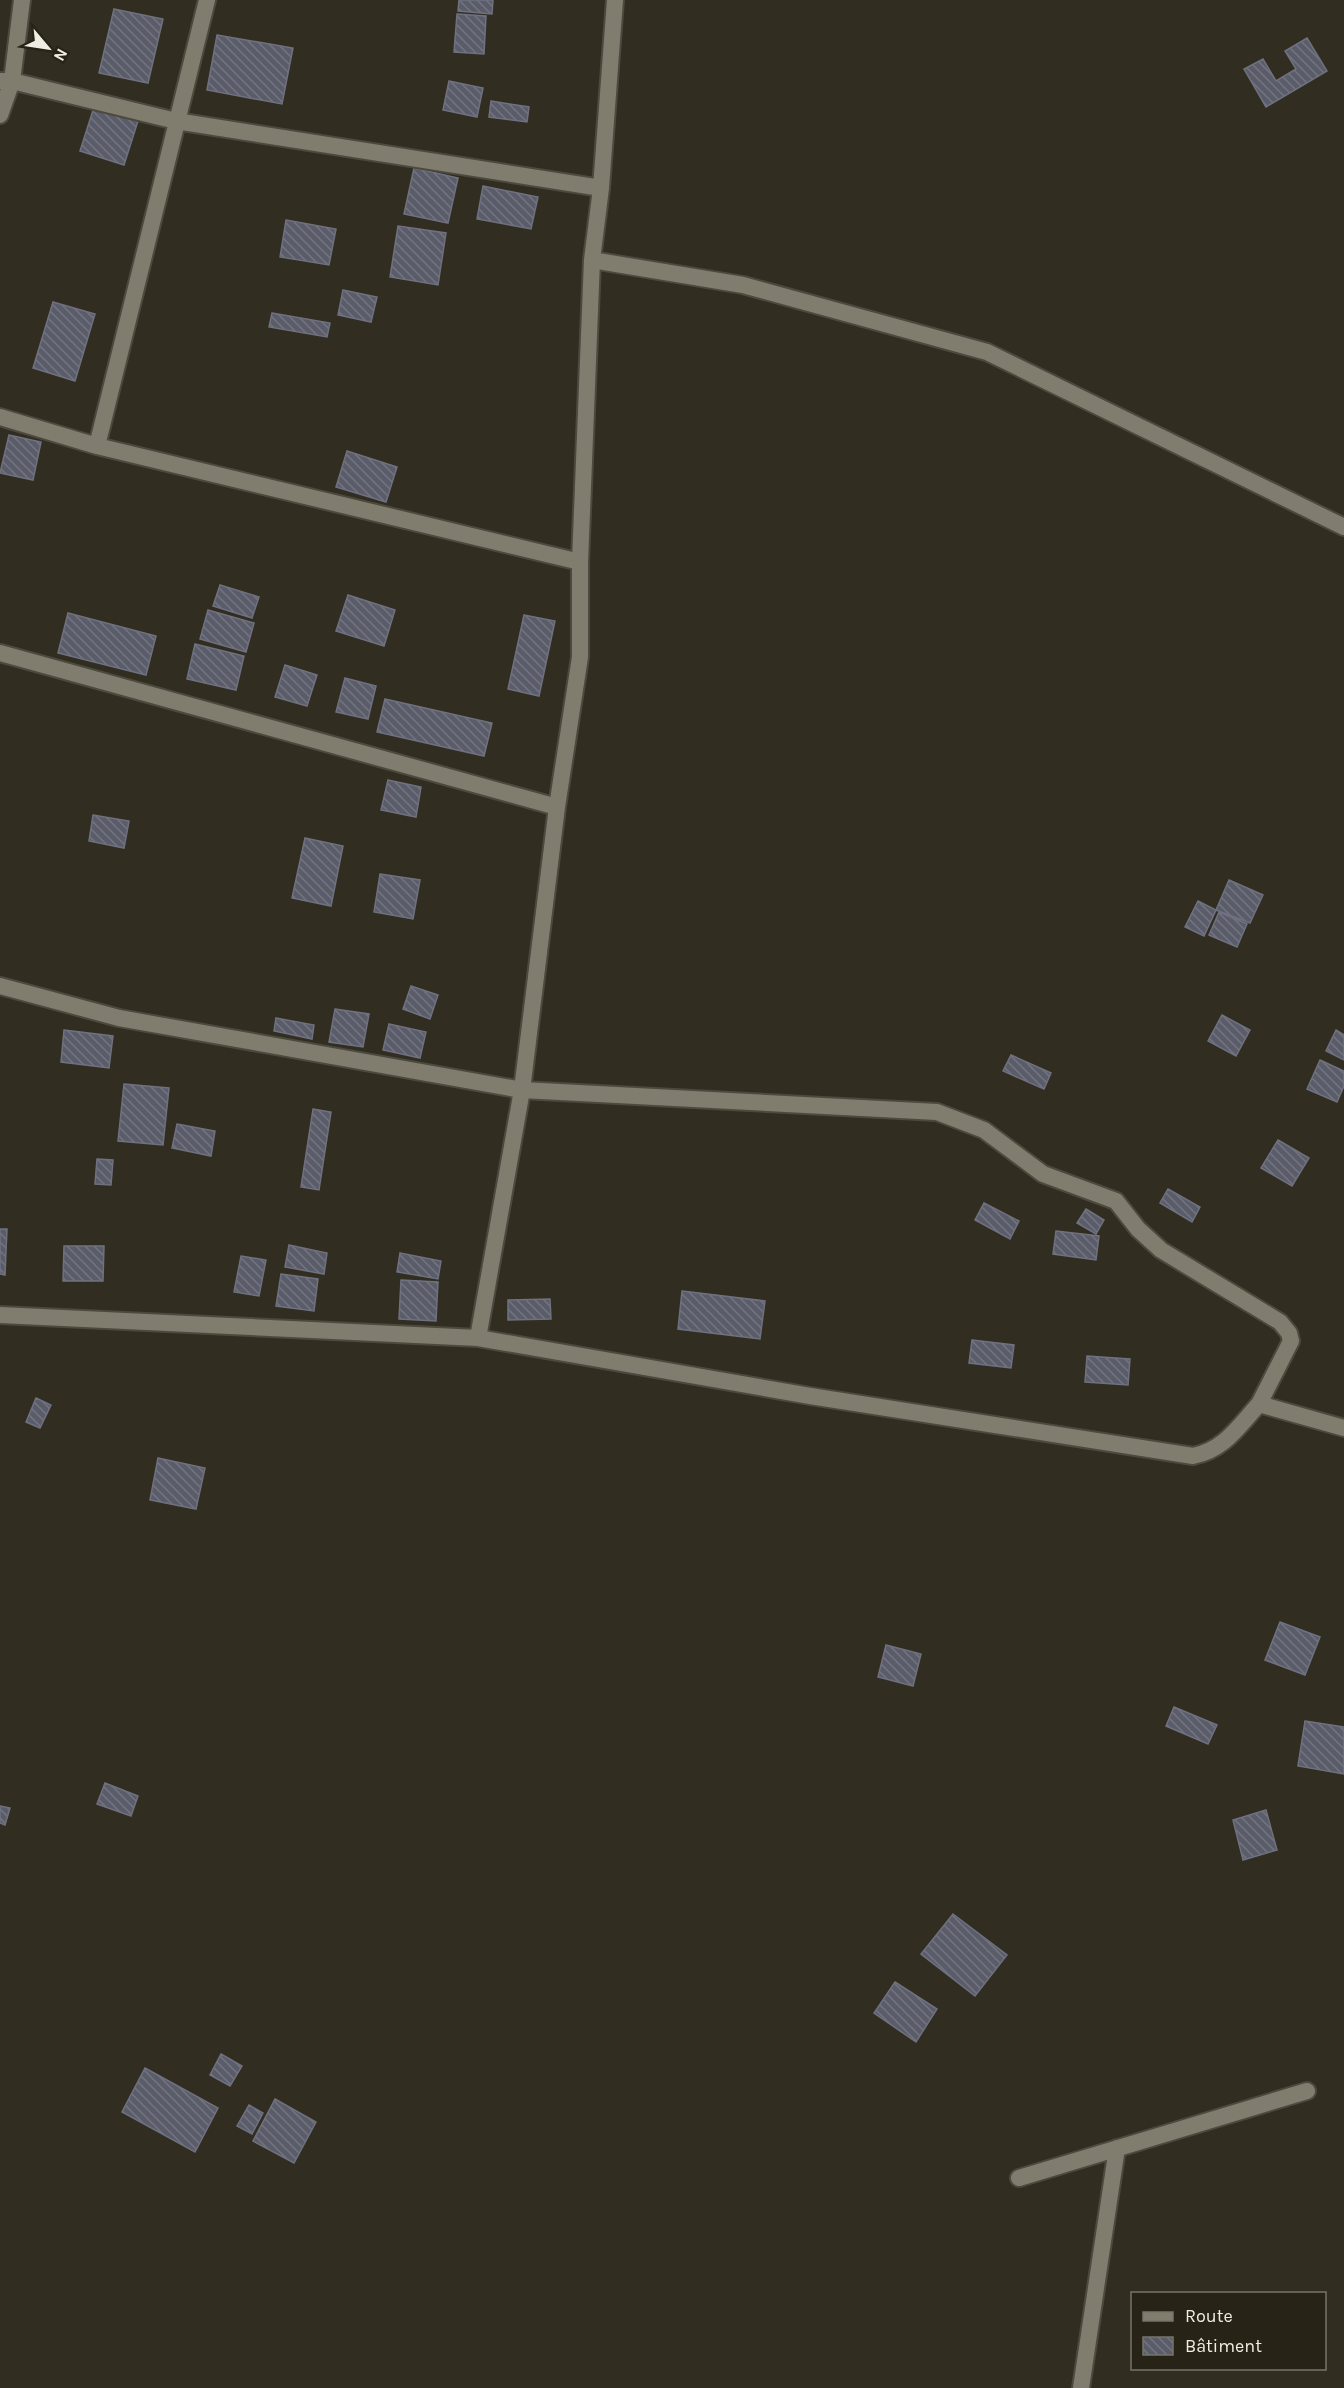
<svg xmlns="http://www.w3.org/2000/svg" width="1344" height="2388" font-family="Karla,sans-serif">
	<defs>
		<pattern id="building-back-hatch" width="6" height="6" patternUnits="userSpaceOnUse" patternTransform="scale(1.5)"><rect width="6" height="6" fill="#5a5c6a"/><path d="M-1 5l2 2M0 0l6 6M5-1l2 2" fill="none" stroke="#72747f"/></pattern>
	</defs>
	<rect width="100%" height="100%" fill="#312d20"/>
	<path fill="url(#building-back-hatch)" stroke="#6f7180" stroke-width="1.5" d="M459 0H493L492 14 458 11Z
		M114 9 163 19 148 83 99 73Z
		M457 14 486 16 484 54 454 52Z
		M217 35 293 48 282 104 207 90Z
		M1307 38 1327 71 1266 107 1244 69 1263 59 1276 81 1296 69 1285 51Z
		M449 81 483 88 477 117 443 110Z
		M491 101 529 107 527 122 489 117Z
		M94 107 138 121 124 165 80 151Z
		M414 168 458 178 448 223 404 214Z
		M483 186 538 197 531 229 477 219Z
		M286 220 336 229 329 265 280 257Z
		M398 226 446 233 438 285 390 277Z
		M343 290 377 297 371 322 338 315Z
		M53 302 95 314 75 381 33 368Z
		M272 313 330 323 327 337 269 327Z
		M9 435 41 442 33 480 0 473Z
		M347 451 397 467 386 502 336 487Z
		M220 585 259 597 252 618 213 606Z
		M348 595 395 610 384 646 336 631Z
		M208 610 254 623 246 652 200 639Z
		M68 613 156 636 146 675 58 653Z
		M524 615 555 621 539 696 508 689Z
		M195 644 244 656 236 690 187 679Z
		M285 665 317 675 307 706 275 697Z
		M345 678 376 686 368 719 336 712Z
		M385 699 492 723 484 756 377 732Z
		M388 780 421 787 416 817 381 810Z
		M93 815 129 821 124 848 89 841Z
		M305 838 343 846 331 906 292 898Z
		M380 874 420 880 413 919 374 912Z
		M1229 880 1263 895 1250 923 1216 910Z
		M1198 901 1216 910 1204 936 1185 927Z
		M1219 912 1247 924 1237 947 1209 935Z
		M411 986 438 995 430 1019 403 1009Z
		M335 1009 369 1014 363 1047 329 1042Z
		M1222 1015 1250 1030 1236 1056 1208 1041Z
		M276 1018 314 1025 312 1039 274 1031Z
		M389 1024 426 1032 420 1058 383 1050Z
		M64 1030 113 1036 109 1068 61 1062Z
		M1336 1030 1344 1035V1060L1326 1051Z
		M1011 1055 1051 1073 1044 1089 1003 1071Z
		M1320 1060 1344 1071V1086L1337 1102 1307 1089Z
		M124 1084 169 1088 163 1145 118 1141Z
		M313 1109 331 1112 319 1190 301 1187Z
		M177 1124 215 1131 211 1156 172 1148Z
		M1278 1140 1309 1158 1292 1186 1261 1168Z
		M97 1159 113 1160 111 1185 95 1184Z
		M1168 1189 1200 1207 1192 1222 1160 1203Z
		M984 1203 1019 1221 1010 1239 975 1220Z
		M1086 1209 1104 1220 1096 1234 1077 1223Z
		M0 1229H7L5 1275 0 1274Z
		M1056 1231 1099 1236 1096 1260 1053 1254Z
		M289 1245 327 1253 324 1274 285 1267Z
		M64 1246H104L103 1281H63Z
		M400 1253 441 1261 438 1279 397 1272Z
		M241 1256 266 1260 259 1296 234 1292Z
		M281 1274 318 1279 314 1311 276 1306Z
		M401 1280 438 1282 436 1321 399 1319Z
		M682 1291 765 1301 760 1339 678 1329Z
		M550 1299 551 1319 508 1320V1300Z
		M972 1340 1014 1345 1011 1368 969 1363Z
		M1087 1356 1130 1359 1128 1385 1085 1382Z
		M36 1398 51 1405 40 1428 26 1422Z
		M158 1458 205 1468 196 1509 150 1500Z
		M1280 1622 1320 1637 1305 1675 1265 1660Z
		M886 1645 921 1654 913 1686 878 1677Z
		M1174 1707 1217 1725 1208 1744 1166 1726Z
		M1305 1721 1344 1727V1774L1298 1766Z
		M105 1783 138 1796 131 1816 97 1804Z
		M0 1806 10 1808 5 1825 0 1823Z
		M1266 1810 1277 1850 1243 1860 1233 1820Z
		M953 1914 1007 1955 975 1996 921 1954Z
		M895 1982 937 2009 916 2042 874 2013Z
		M221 2054 242 2066 230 2086 210 2075Z
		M145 2068 218 2108 195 2152 122 2112Z
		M275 2099 316 2122 294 2163 253 2141Z
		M249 2105 263 2113 252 2134 237 2126Z"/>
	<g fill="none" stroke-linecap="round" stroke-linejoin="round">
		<g stroke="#4c493e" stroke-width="20">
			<path id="minor" d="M0 81H12L176 121 601 188
				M0 115 12 81 22 0
				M592 260 743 285 987 352 1344 527
				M0 417 97 446 207 0
				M97 446 580 562
				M0 653 557 807
				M0 986 119 1018 522 1090 937 1112 984 1130 1043 1174 1116 1201 1138 1229 1161 1250 1280 1322 1289 1333 1291 1341 1259 1404
				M0 1315 478 1338 522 1090 557 807 580 657V562L592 260 601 188 615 0
				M478 1338 810 1396 1193 1456C1224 1450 1238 1427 1259 1404L1344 1428
				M1019 2178 1307 2091
				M1081 2388 1117 2148"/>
		</g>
		<use href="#minor" stroke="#817d6e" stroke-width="16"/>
	</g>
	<rect x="1131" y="2292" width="195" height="78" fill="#272317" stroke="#777469" stroke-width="1.5"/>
	<rect x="1143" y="2312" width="30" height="9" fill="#817d6e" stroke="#777469" stroke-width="1.5"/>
	<text x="1185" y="2322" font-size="18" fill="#efede4">Route</text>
	<rect x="1143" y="2337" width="30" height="18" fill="url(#building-back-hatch)" stroke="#777469" stroke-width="1.5"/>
	<text x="1185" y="2352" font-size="18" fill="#efede4">Bâtiment</text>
	<g transform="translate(48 48) rotate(119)" stroke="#272317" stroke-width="4.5" paint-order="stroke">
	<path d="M0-4.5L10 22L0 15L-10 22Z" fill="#efede4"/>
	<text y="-9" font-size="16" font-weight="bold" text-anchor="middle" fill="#efede4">N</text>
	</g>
</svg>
